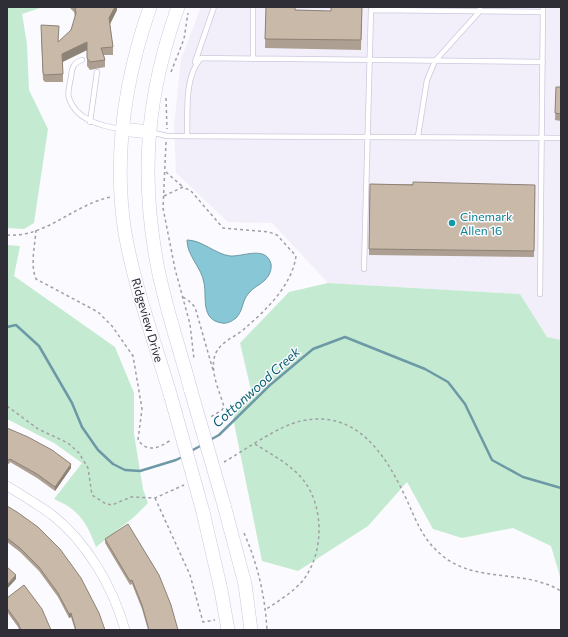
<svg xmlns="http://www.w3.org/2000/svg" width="568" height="637" font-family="Commissioner,sans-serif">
	<rect width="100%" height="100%" fill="#fbfafe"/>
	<path fill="#f2effb" d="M201 7H561V340L547 337 520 294 328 283 272 223 228 222 176 173 174 126 181 59Z"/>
	<path fill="#c4ebd1" d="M7 7H40V8L22 14 27 44 29 90 48 129 34 223 24 229 7 228Z
		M7 245 20 246 14 276 115 347 134 393V434L143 489 148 503 134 517 96 547C86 521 79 510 54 499L82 463 54 443 7 419Z
		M328 283 520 294 547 337 561 340V580L551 546 513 528 462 538 433 529 407 482 368 526 298 571 262 561 233 418 251 390 240 343 289 292Z"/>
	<path fill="#88c7d6" stroke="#6d99a6" d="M187 240C202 240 215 254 230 256 243 257 266 245 271 264 272 270 269 276 265 280 260 285 252 288 248 294 242 301 243 311 236 318 232 321 227 324 222 323 200 320 207 296 204 283 202 268 187 256 187 240Z"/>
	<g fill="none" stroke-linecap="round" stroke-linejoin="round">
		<path stroke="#6d99a6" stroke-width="2.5" d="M7 8V7
			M7 327 16 325 39 346 72 403 82 427 98 450 113 464 125 470 140 471 176 460 184 456
			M210 440 219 435 270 385 313 349 345 337 425 369 448 382 465 404 492 460 523 477 561 488
			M191 451 202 445"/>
		<g stroke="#cec8dd" stroke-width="6">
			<path id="lane" d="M253 7V59
				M82 60C73 63 72 68 71 77 70 83 67 93 69 98 76 120 101 126 121 129
				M195 62 214 7
				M90 122 97 72
				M150 132 167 136 561 138
				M187 136C188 111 184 77 201 58L543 62
				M418 136 427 80 435 61 480 11V7
				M364 269 371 10 543 12
				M540 294 543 7"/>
		</g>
		<g stroke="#cec8dd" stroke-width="10">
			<path id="street" d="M7 486C22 495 37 504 51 514 87 542 113 587 125 630"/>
		</g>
		<g stroke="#cec8dd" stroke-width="14">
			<path id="secondary" d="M150 7C125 79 113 157 125 233 135 289 155 343 171 397
				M178 7C147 94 140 173 157 264 165 307 180 349 191 391
				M122 129 149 132
				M224 505 245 584 251 630
				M203 512 221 590 228 630"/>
		</g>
		<path stroke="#a09fa5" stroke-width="1.5" stroke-dasharray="3 3" stroke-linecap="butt" d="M171 72 184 39 188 13
			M166 98 167 129
			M166 142 163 208 175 269 190 324 194 359
			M166 172 183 187
			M164 196 183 187 191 191 223 228 269 232 277 235 296 256C292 286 265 311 243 330 232 339 217 343 214 359 211 375 220 392 224 407L222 410 209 418
			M36 230C35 246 30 264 36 279L98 312 112 326 133 356 142 409 138 440C148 454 160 447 171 440
			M7 235C46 238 74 204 111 197
			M183 297 189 301 195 307 213 370
			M7 406 38 429 68 443 79 453 88 468 92 495 106 504 112 505 131 497 155 498 184 485
			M255 444C272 455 292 465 304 481 324 507 324 552 304 579 294 592 278 601 265 610
			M224 462C245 450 278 426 301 421 355 409 384 452 404 494 416 519 421 539 444 557 477 583 525 569 561 591
			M155 498 190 575 203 622 215 620
			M244 533C258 565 265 596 267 630"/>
		<use href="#lane" stroke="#fff" stroke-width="4.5"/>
		<use href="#street" stroke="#fff" stroke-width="9"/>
		<use href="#secondary" stroke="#fff" stroke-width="13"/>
		<g stroke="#cec8dd" stroke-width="14" stroke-linecap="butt">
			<path id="secondary-bridge" d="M191 391 224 505
				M171 397 203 512"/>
		</g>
		<use href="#secondary-bridge" stroke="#fff" stroke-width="13"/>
	</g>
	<path fill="#ad9f91" d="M69 7H117V10L110 24 113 47V55H104L105 60V67L90 70 87 66V50L63 62V82H45L43 80 41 33 59 42 71 30 75 17 74 12Z
		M266 7 295 10 331 11 362 7 361 50 265 48Z
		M556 87H561V121L555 120Z
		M370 184 535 185 534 257 369 255Z
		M7 428 71 468 55 491 37 478 10 462 9 464 7 463Z
		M7 506 105 630H75L71 617 69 618 58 597 39 571 20 552 7 542Z
		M105 539 178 630H148L142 609 132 584 130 585 105 543Z
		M7 598 51 630H19L18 627 7 612Z"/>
	<path fill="#8d8276" d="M115 7H117V10L109 26V18Z
		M87 42V50L62 62V54Z
		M71 464V468L55 491V487Z
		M16 575V579L7 589V585Z
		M71 613V617L69 618V614Z"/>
	<path fill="#c9b9a9" stroke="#8d8276" d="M75 7H115L109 18 113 47 101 48 105 60 90 62 87 58V42L62 54 63 74 45 75 43 73 41 25 59 26 58 42 71 30 76 13Z
		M266 7H295V10L331 11V7H362L361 40 265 39Z
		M556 87H561V114L555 113Z
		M413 182 535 185 534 251 369 249 370 184 413 185Z
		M7 428 28 437 52 450 71 464 55 487 37 474 10 459 9 460 7 459Z
		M7 506 17 512 38 527 60 549 81 578 99 613 105 630H76L71 613 69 614 58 593 39 567 20 548 7 538Z
		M128 524 159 575 171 605 178 630H149L142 605 132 580 130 581 105 539Z
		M7 567 16 575 7 585Z
		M24 585 42 609 51 630H21L18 623 7 608V598Z"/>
	<circle fill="#0f9aa8" stroke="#fbfafe" stroke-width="1.5" cx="452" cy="223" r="4"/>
	<g text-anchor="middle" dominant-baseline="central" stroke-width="3" stroke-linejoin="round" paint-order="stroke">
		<g font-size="12" fill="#0d838f" stroke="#fbfafe" text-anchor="start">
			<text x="460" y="216">Cinemark<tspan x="460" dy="14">Allen 16</tspan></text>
		</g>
		<g font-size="12" fill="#2f2d35" stroke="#fbfafe">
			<text transform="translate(148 320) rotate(74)">Ridgeview Drive</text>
		</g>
		<g font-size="13" font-style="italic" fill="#005b6b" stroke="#fbfafe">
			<text transform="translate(256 387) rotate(-42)">Cottonwood Creek</text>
		</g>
	</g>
	<rect width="568" height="637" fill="none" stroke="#2f2d35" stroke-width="16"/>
</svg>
